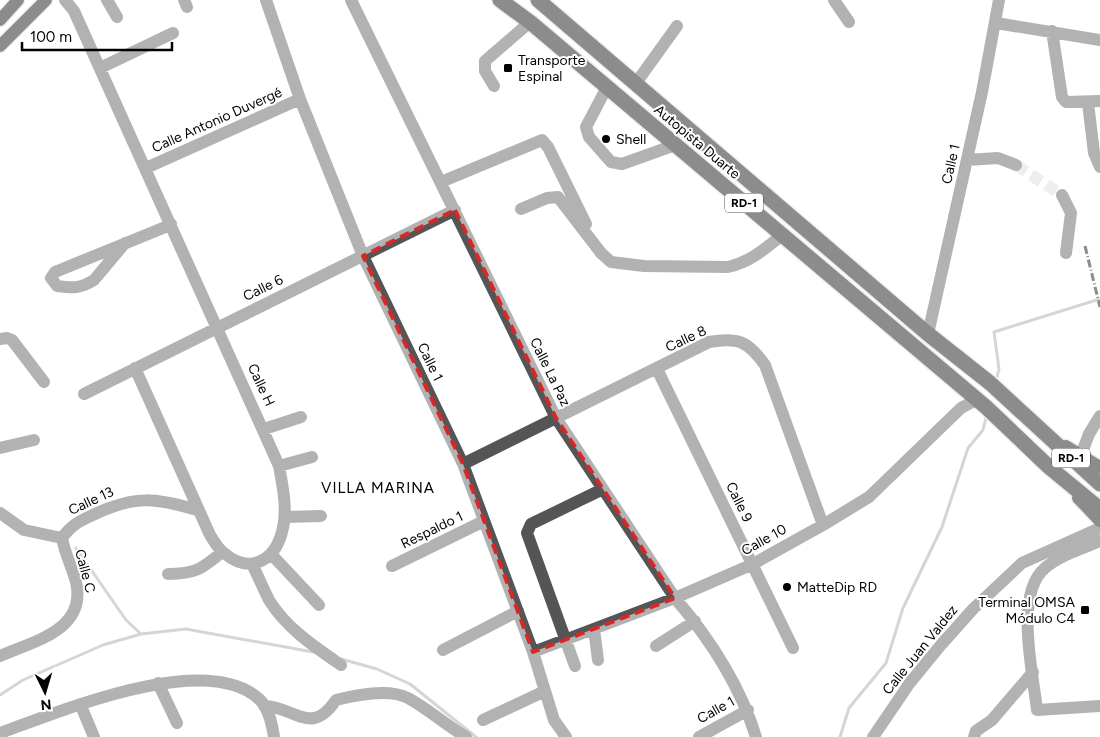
<svg xmlns="http://www.w3.org/2000/svg" width="1100" height="737" font-family="Figtree,sans-serif">
	<rect width="100%" height="100%" fill="#fff"/>
	<g fill="none" stroke-linecap="round" stroke-linejoin="round">
		<path stroke="#a3a3a3" stroke-width="3" d="M996 381 999 369 994 332 1100 299
			M76 548 126 620 141 634
			M341 659 377 669 410 684 476 737
			M0 695 23 680 103 645 141 634 186 629 313 652
			M840 737 849 708 886 663 903 608 942 527 968 448 983 430 987 414"/>
		<path stroke="#d9d9d9" stroke-width="12" stroke-dasharray="12 6" stroke-linecap="butt" d="M1016 165 1062 195"/>
		<g stroke="#dbdbdb" stroke-width="15">
			<path id="major" d="M0 20 18 0
				M0 46 46 0
				M1066 446 1100 467
				M1078 498 1100 521"/>
		</g>
		<g stroke="#dbdbdb" stroke-width="18">
			<path id="highway" d="M500 0 530 22 986 407 1049 467 1100 509
				M538 0 928 334 990 383 1100 484"/>
		</g>
		<path stroke="#555" stroke-width="12" d="M65 0 74 11 279 466C283 488 288 511 282 532 274 562 249 574 224 553 218 549 214 541 210 535L135 368
			M107 0 117 17
			M184 0 187 7
			M266 0 300 99 363 256 463 464 533 652 554 720 566 737
			M351 0 556 418 675 598C710 639 740 685 756 737
			M834 0 849 22
			M996 23 1100 40
			M1052 31 1062 97 1066 102 1100 101
			M100 68 173 33
			M636 83 677 26
			M494 86 485 71V61L530 22
			M607 87 586 127 589 137 611 162 622 164 675 145
			M1088 103 1094 153 1100 167
			M967 160 998 158 1016 165
			M146 168 300 99
			M441 182 542 140 548 147 586 224
			M1062 195 1071 213 1066 253
			M521 209 547 198 558 197 601 253 611 262 644 266 728 267C750 262 765 249 782 235
			M125 243 94 280C80 289 72 288 57 286L51 278 55 272 163 228 171 224
			M928 334 982 92 999 0
			M0 339 7 338 12 340 44 382
			M657 369 793 648
			M84 394 455 210
			M264 429 301 417
			M0 448 34 440
			M1081 455 1089 434 1100 416
			M463 464 709 342C738 337 748 341 765 365L823 525
			M279 466 312 457
			M0 513 24 530 62 538
			M285 517 321 516
			M62 538C72 524 80 521 95 514 135 495 156 498 197 510
			M1100 541C1082 549 1060 555 1045 568 1014 594 1033 673 1037 710L1100 706
			M271 554 319 605
			M252 564C258 576 263 588 269 600 286 628 315 647 341 665
			M392 566 484 521
			M168 574C195 574 202 569 222 552
			M594 629 598 660
			M656 646 695 621
			M443 650 518 611
			M533 652 675 598 753 564 823 525 869 497 961 408 976 400
			M0 656C34 641 87 630 76 582 72 567 65 554 62 538
			M575 666 527 533 531 524 603 489
			M158 683 177 723
			M81 706 94 737
			M264 706C296 707 311 737 336 700 356 695 388 688 408 698 428 709 446 725 466 737
			M483 720 545 691
			M0 737 3 732C61 711 206 650 259 699 269 708 272 724 274 737
			M699 737 748 710
			M873 737 909 684 940 646 973 609 1022 563 1100 528
			M974 737 976 731 992 720 1033 672"/>
		<use href="#major" stroke="#000" stroke-width="12"/>
		<use href="#highway" stroke="#000" stroke-width="15"/>
		<path stroke="#000" stroke-width="3" stroke-dasharray="8 2.5 1 2.5" stroke-linecap="butt" d="M1085 246 1100 307"/>
	</g>
	<path d="M0 0H1100V737H0ZM455 210 556 418 675 598 533 652 463 464 363 256Z" fill="#fff" fill-opacity=".55" fill-rule="evenodd"/>
	<path fill="none" stroke="#d62828" stroke-width="4" stroke-dasharray="10 6" stroke-linejoin="round" d="M455 210 556 418 675 598 533 652 463 464 363 256Z"/>
	<g fill="#000" stroke="#fff" stroke-width="2">
		<rect x="503" y="63" width="10" height="10" rx="2.5"/>
		<circle cx="606" cy="139" r="5"/>
		<circle cx="787" cy="587" r="5"/>
		<rect x="1080" y="605" width="10" height="10" rx="2.5"/>
	</g>
	<g text-anchor="middle" dominant-baseline="central" stroke-width="4" stroke-linejoin="round" paint-order="stroke">
		<g fill="#fff" stroke="#4c4c4c" stroke-width="1">
			<rect x="725" y="193.5" width="38" height="19" rx="4"/>
			<rect x="1052" y="448.5" width="38" height="19" rx="4"/>
		</g>
		<g font-size="12" font-weight="bold" fill="#000">
			<text x="744" y="203">RD-1</text>
			<text x="1071" y="458">RD-1</text>
		</g>
		<g font-size="14" fill="#000" stroke="#fff" text-anchor="start">
			<text x="518" y="60">Transporte<tspan x="518" dy="16">Espinal</tspan></text>
			<text x="616" y="139">Shell</text>
			<text x="797" y="587">MatteDip RD</text>
			<text x="1075" y="602" text-anchor="end">Terminal OMSA<tspan x="1075" dy="16">Módulo C4</tspan></text>
		</g>
		<g font-size="14" fill="#000" stroke="#fff">
			<text transform="translate(217 120) rotate(-24)">Calle Antonio Duvergé</text>
			<text transform="translate(697 142) rotate(40)">Autopista Duarte</text>
			<text transform="translate(951 164) rotate(-77)">Calle 1</text>
			<text transform="translate(263 288) rotate(-26)">Calle 6</text>
			<text transform="translate(686 339) rotate(-25)">Calle 8</text>
			<text transform="translate(430 362) rotate(64)">Calle 1</text>
			<text transform="translate(550 372) rotate(64)">Calle La Paz</text>
			<text transform="translate(261 385) rotate(65)">Calle H</text>
			<text transform="translate(91 501) rotate(-25)">Calle 13</text>
			<text transform="translate(739 502) rotate(64)">Calle 9</text>
			<text transform="translate(432 530) rotate(-26)">Respaldo 1</text>
			<text transform="translate(764 540) rotate(-29)">Calle 10</text>
			<text transform="translate(85 571) rotate(75)">Calle C</text>
			<text transform="translate(920 650) rotate(-51)">Calle Juan Valdez</text>
			<text transform="translate(716 710) rotate(-29)">Calle 1</text>
		</g>
		<g font-size="15" letter-spacing="1" fill="#000" stroke="#fff">
			<text x="378" y="488">VILLA MARINA</text>
		</g>
	</g>
	<g transform="translate(45 692) rotate(175)" stroke="#ffffff" stroke-width="4" paint-order="stroke">
	<path d="M0-4L9 19L0 12L-9 19Z" fill="#000000"/>
	<text y="-8" font-size="14" font-weight="bold" text-anchor="middle" fill="#000000">N</text>
	</g>
	<path d="M22 42v8h150v-8" fill="none" stroke="#000000" stroke-width="2.5"/>
	<text x="30" y="42" font-size="15" fill="#000000" stroke="#ffffff" stroke-width="4" paint-order="stroke">100 m</text>
</svg>
